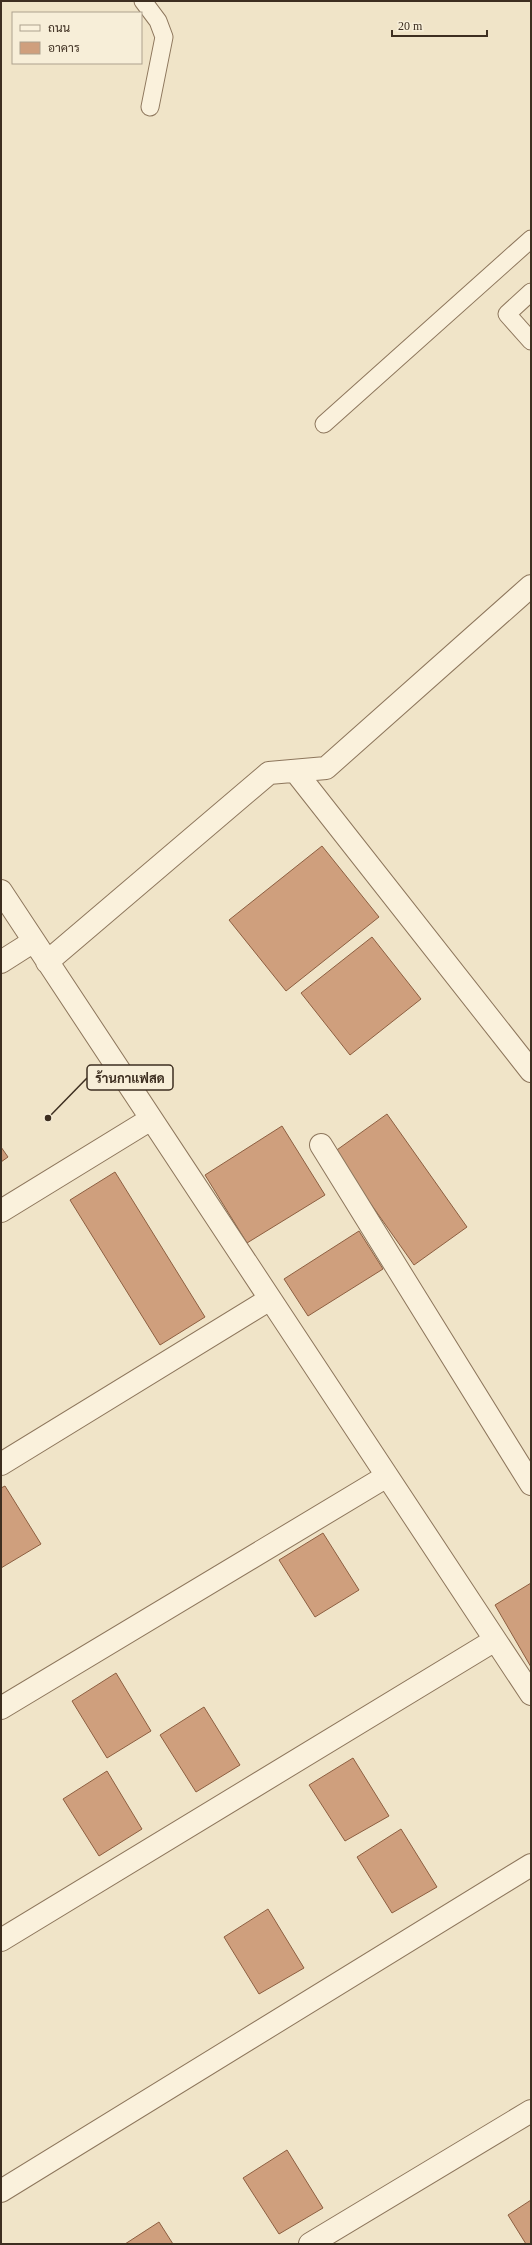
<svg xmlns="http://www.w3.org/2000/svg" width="532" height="2245" font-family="'Times New Roman',Sarabun,serif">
	<rect width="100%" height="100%" fill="#f0e4c8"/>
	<path fill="#cf9f7d" stroke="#8d5f41" d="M322 846 379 917 286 991 229 920Z
		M372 937 421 999 350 1055 301 993Z
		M387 1114 467 1227 414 1265 334 1152Z
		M282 1126 325 1195 247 1243 205 1175Z
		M1 1147 8 1157 1 1162Z
		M115 1172 205 1317 160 1345 70 1200Z
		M359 1231 383 1269 308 1316 284 1279Z
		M5 1486 41 1544 1 1568V1488Z
		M323 1533 359 1590 315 1617 279 1560Z
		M531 1583V1667L495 1605Z
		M116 1673 151 1731 107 1758 72 1701Z
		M204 1707 240 1765 196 1792 160 1735Z
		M353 1758 389 1816 345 1841 309 1785Z
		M107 1771 142 1829 99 1856 63 1799Z
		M401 1829 437 1887 392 1913 357 1857Z
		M268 1909 304 1968 259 1994 224 1937Z
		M287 2150 323 2208 279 2234 243 2178Z
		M531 2200V2244H526L508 2215Z
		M159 2222 173 2244H125Z"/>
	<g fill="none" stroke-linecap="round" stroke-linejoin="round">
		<g stroke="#8d765c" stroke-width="19">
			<path id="service" d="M143 1 158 21 164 37 150 107
				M531 292 507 314 531 341
				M324 424 531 239"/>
		</g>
		<g stroke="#8d765c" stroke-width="24">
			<path id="minor" d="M295 771 531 1071
				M1 891 531 1694
				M1 962 34 941
				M47 962 269 773 326 768 531 586
				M321 1145 531 1484
				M1 1211 151 1119
				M1 1464 270 1299
				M1 1708 387 1476
				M1 1940 495 1640
				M1 2191 531 1865
				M310 2244 531 2111"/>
		</g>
		<use href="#service" stroke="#faf1dc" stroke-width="17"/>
		<use href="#minor" stroke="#faf1dc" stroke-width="22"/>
	</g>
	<path fill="none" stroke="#3d2e20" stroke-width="1.5" d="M48 1118L87 1078"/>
	<circle fill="#3d2e20" stroke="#f7eed8" stroke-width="1.5" cx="48" cy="1118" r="4"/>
	<rect fill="#f7eed8" stroke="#3d2e20" stroke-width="1.5" x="87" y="1065" width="86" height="25" rx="4"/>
	<g font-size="13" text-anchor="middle" font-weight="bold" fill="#3d2e20">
		<text x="130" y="1083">ร้านกาแฟสด</text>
	</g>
	<rect width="532" height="2245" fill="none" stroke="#3d2e20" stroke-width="4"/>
	<rect x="12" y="12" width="130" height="52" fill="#f7eed8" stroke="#ada18e"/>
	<rect x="20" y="25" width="20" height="6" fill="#faf1dc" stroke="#ada18e"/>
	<text x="48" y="32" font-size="12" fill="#3d2e20">ถนน</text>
	<rect x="20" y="42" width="20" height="12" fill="#cf9f7d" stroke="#ada18e"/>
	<text x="48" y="52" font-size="12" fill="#3d2e20">อาคาร</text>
	<path d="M392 30v6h95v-6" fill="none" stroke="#3d2e20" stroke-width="2"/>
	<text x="398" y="30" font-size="12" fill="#3d2e20" stroke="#f7eed8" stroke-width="3" paint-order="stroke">20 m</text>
</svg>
